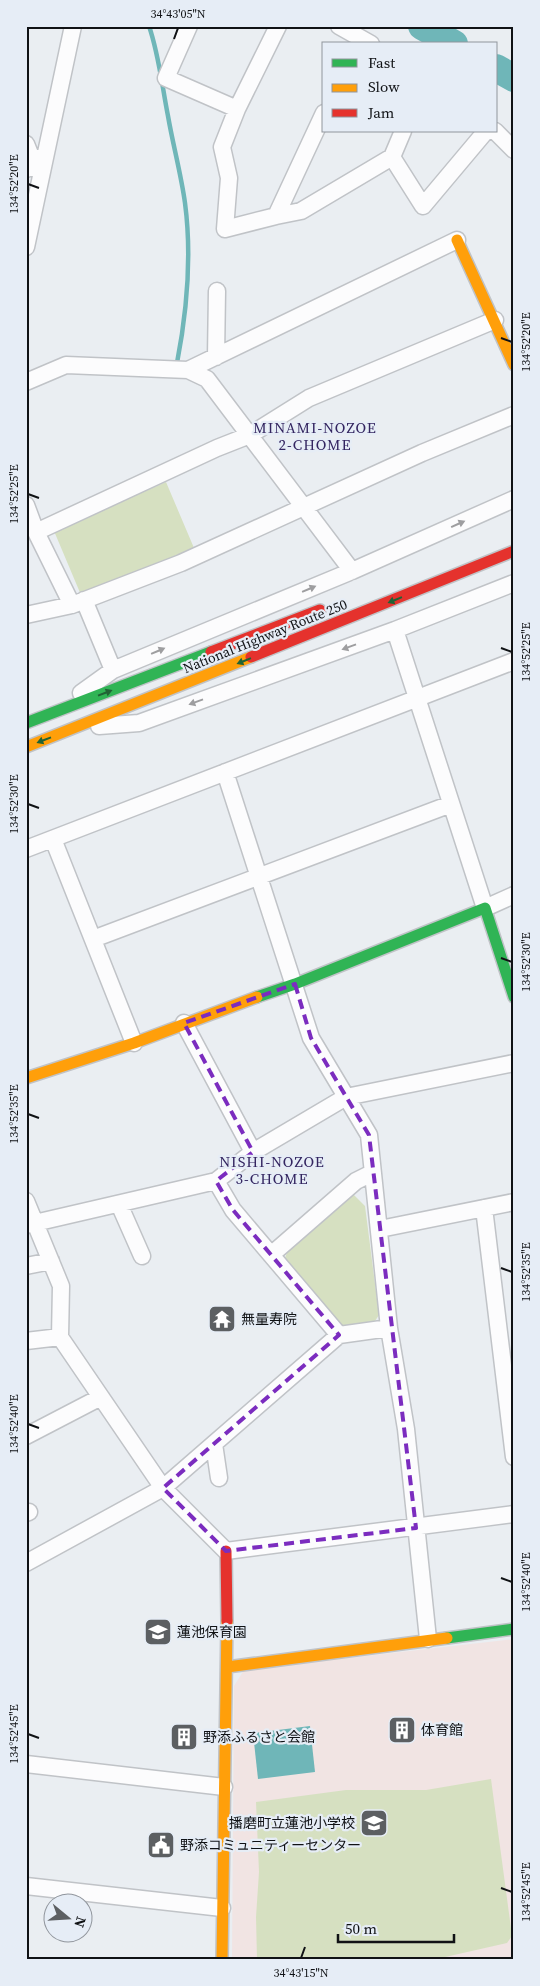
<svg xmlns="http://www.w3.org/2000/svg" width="540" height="1986" font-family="'Source Serif 4','Noto Sans JP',serif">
	<rect width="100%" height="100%" fill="#eaeef2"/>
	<path fill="#f1e4e3" d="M514 1639V1960H232L234 1686 244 1670Z"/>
	<path fill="#d6e0c1" d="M166 482 194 548 81 595 54 531Z
		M352 1193 365 1206 379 1315 373 1324 347 1328 337 1322 284 1260 290 1246Z
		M491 1779 512 1936 507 1943 432 1960H257L256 1917 259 1872 256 1802 346 1790H426Z"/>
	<path fill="#6fb6b8" d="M310 1726 315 1772 258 1779 253 1733Z"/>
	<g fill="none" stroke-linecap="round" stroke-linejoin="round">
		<path stroke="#6fb6b8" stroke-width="4.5" d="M149 26C159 55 162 86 168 116 173 145 181 174 185 203 192 256 187 311 177 363"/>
		<path stroke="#6fb6b8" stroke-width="28" d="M422 26 454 44
			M496 68 514 78"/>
		<g stroke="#c0c3c7" stroke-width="19">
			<path id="street" d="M189 26 166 78 237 109
				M278 26 237 109 222 147 229 178 225 229 276 216 324 113
				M339 26 371 44
				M495 131 514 150
				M26 144 30 154 43 164 26 169
				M392 157 423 206 486 131
				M276 216 301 211 392 157 403 131
				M26 247 73 26
				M216 357 217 291
				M188 370 457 240
				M26 382 66 365 188 370 207 379 352 571
				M26 505 36 532
				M84 600 113 670
				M72 605 36 532 217 448 250 435 309 398 495 320
				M26 615 72 605 181 563 422 453 514 415
				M395 630 485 908 514 895
				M81 693 113 670 352 571 514 499
				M99 726 139 723 395 630 514 583
				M225 772 311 1038 369 1135 389 1328 406 1429 428 1639
				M53 839 134 1043
				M26 849 514 661
				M93 939 451 804
				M184 1023 253 1152
				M216 1181 233 1210 339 1335
				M26 1201 61 1286 60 1337 163 1488 226 1551 514 1514
				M119 1204 142 1256
				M484 1208 514 1457
				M26 1225 216 1181 253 1152 346 1097 514 1063
				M380 1229 514 1202
				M271 1255 356 1181 372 1173
				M26 1266 51 1261
				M26 1341 60 1337
				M26 1436 101 1397
				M214 1444 219 1478
				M26 1513 29 1512
				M26 1563 163 1488 339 1335 389 1328
				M26 1764 224 1787
				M26 1886 222 1908"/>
		</g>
		<g stroke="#c0c3c7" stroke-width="14">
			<path id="fast" d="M26 723 211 652
				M257 997 295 984 485 908 514 997
				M447 1638 514 1629"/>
		</g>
		<g stroke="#c0c3c7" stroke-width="14">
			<path id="slow" d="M457 240 514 365
				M26 747 251 657
				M26 1078 134 1043 257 997
				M227 1667 447 1638
				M222 1960 227 1621"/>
		</g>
		<g stroke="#c0c3c7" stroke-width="14">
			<path id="jam" d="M211 652 320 610
				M251 657 514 551
				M226 1551 227 1621"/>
		</g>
		<use href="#street" stroke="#fcfcfd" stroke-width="16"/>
		<use href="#fast" stroke="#30b455" stroke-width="11"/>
		<use href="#slow" stroke="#ff9f0a" stroke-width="11"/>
		<use href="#jam" stroke="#e5322d" stroke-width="11"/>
	</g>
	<defs><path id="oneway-solid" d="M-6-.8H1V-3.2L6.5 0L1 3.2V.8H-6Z" transform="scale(1.25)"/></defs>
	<g fill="#9e9ea0">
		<use href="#oneway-solid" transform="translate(458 524) rotate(-24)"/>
		<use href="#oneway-solid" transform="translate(309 589) rotate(-23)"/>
		<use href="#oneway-solid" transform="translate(349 647) rotate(160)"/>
		<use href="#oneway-solid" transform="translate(158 651) rotate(-23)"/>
		<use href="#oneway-solid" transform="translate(196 702) rotate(160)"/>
	</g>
	<g fill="#206335">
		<use href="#oneway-solid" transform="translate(395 600) rotate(158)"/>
		<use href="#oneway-solid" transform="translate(244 661) rotate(158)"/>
		<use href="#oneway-solid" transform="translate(105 693) rotate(-21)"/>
		<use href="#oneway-solid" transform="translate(44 740) rotate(159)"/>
	</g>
	<path fill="none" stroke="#7b2cbf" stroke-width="4" stroke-dasharray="10 6" stroke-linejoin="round" d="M295 984 311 1038 369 1135 416 1528 226 1551 163 1488 339 1335 233 1210 216 1181 253 1152 184 1023Z"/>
	<path fill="none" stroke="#101215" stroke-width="2" d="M174 39 178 28M28 184 39 188M501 338 512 342M28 494 39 498M501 648 512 652M28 804 39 808M501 958 512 962M28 1114 39 1118M501 1268 512 1272M28 1424 39 1428M501 1578 512 1582M28 1734 39 1738M501 1888 512 1892M301 1958 305 1947"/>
	<defs>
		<g id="temple-square" transform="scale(1.4375)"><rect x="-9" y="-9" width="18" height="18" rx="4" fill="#5c5f62" stroke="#e6edf6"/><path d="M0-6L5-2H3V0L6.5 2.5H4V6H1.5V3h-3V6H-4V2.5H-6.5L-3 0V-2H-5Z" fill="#fff"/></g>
		<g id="school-square" transform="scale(1.4375)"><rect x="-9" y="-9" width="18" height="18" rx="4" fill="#5c5f62" stroke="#e6edf6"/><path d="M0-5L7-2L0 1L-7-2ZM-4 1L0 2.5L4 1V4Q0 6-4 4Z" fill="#fff"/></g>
		<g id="building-square" transform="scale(1.4375)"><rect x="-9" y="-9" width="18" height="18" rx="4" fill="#5c5f62" stroke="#e6edf6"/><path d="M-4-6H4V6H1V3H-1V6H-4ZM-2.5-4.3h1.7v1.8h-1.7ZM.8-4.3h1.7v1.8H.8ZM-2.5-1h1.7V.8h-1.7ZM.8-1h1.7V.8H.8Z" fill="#fff"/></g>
		<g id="civic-square" transform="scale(1.4375)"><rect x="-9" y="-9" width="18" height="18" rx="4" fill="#5c5f62" stroke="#e6edf6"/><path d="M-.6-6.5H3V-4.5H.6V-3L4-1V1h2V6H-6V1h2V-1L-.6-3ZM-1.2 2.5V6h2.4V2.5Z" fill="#fff"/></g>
	</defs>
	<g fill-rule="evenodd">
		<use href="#temple-square" x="222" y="1319"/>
		<use href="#school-square" x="158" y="1632"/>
		<use href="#building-square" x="402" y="1730"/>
		<use href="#building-square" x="184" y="1737"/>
		<use href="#school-square" x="374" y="1823"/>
		<use href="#civic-square" x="161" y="1845"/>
	</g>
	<g text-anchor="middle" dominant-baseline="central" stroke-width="4.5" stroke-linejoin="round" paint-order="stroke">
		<g font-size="14" fill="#101215" stroke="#e6edf6">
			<text transform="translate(265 636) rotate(-22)">National Highway Route 250</text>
		</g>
		<g font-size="14" fill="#101215" stroke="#e6edf6" text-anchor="start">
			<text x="241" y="1319">無量寿院</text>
			<text x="177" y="1632">蓮池保育園</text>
			<text x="421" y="1730">体育館</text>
			<text x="203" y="1737">野添ふるさと会館</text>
			<text x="355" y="1823" text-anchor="end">播磨町立蓮池小学校</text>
			<text x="180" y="1845">野添コミュニティーセンター</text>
		</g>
		<g font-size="15" letter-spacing="1" fill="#332560" stroke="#e6edf6">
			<text x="315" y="427">MINAMI-NOZOE<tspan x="315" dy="17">2-CHOME</tspan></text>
			<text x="272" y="1161">NISHI-NOZOE<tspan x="272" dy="17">3-CHOME</tspan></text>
		</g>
	</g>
	<rect width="540" height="1986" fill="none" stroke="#e6edf6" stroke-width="55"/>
	<rect x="322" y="42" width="175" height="90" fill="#e6edf6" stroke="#90959c"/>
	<rect x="332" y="59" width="25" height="8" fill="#30b455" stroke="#90959c"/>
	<text x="368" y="68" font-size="15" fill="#101215">Fast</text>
	<rect x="332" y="84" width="25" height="8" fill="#ff9f0a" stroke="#90959c"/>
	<text x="368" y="92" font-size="15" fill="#101215">Slow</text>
	<rect x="332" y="109" width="25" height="8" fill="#e5322d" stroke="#90959c"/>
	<text x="368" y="118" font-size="15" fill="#101215">Jam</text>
	<g transform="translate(68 1918) rotate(108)"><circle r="24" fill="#e6edf6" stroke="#90959c"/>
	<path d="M0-4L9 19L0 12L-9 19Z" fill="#5c5f62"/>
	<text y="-8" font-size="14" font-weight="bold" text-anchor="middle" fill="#101215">N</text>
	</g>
	<path d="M338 1934v8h116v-8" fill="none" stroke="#101215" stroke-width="2.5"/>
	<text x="345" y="1934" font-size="15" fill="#101215" stroke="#e6edf6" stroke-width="4" paint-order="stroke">50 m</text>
	<rect x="28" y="28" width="484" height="1930" fill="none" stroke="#101215" stroke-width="2"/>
	<g font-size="12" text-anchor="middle" fill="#101215">
		<text x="178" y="18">34°43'05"N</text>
		<text transform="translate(14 184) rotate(-90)" y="4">134°52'20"E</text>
		<text transform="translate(526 342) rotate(-90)" y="4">134°52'20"E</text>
		<text transform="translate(14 494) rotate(-90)" y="4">134°52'25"E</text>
		<text transform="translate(526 652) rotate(-90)" y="4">134°52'25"E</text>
		<text transform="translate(14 804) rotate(-90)" y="4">134°52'30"E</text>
		<text transform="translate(526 962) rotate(-90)" y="4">134°52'30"E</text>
		<text transform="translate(14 1114) rotate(-90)" y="4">134°52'35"E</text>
		<text transform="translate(526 1272) rotate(-90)" y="4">134°52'35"E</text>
		<text transform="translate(14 1424) rotate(-90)" y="4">134°52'40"E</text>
		<text transform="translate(526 1582) rotate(-90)" y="4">134°52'40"E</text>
		<text transform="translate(14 1734) rotate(-90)" y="4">134°52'45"E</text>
		<text transform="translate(526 1892) rotate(-90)" y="4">134°52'45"E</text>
		<text x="301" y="1977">34°43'15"N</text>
	</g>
</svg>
